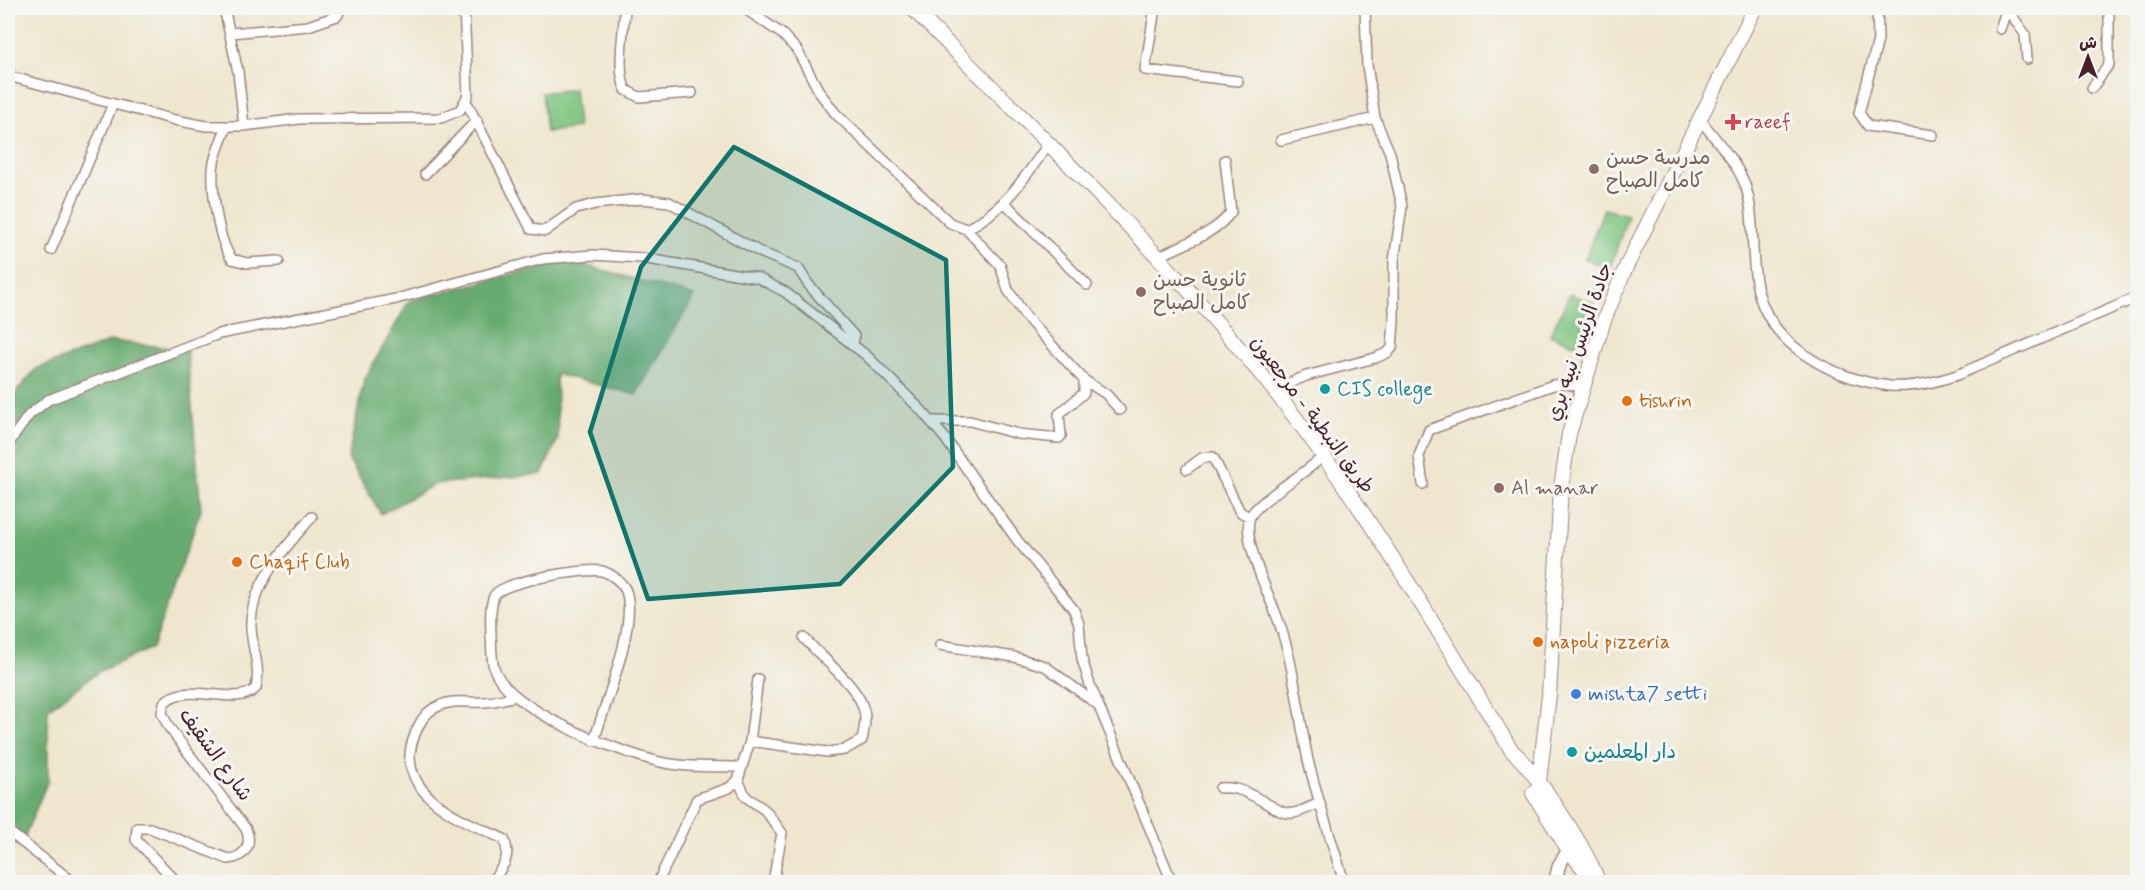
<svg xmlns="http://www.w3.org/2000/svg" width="2145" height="890" font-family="Mynerve,'Playpen Sans Arabic',sans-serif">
	<rect width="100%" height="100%" fill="#f6f6f2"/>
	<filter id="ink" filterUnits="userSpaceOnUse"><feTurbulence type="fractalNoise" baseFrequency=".0167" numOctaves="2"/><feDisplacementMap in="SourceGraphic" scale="12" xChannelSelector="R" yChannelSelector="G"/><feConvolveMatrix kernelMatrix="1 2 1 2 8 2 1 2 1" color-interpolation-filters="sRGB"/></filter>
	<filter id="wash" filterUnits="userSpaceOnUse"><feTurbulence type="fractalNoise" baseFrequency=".008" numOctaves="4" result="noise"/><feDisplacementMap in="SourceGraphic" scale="24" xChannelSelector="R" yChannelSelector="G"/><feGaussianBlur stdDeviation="1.35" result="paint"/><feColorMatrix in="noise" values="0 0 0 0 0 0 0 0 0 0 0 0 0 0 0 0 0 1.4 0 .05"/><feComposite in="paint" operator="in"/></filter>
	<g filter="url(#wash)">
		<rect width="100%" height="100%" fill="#efe6cd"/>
		<path fill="#7fc682" stroke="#647256" stroke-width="1.5" d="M574 89 578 128 546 132 542 93Z
			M1604 209 1628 215 1610 268 1585 259Z
			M1570 294 1593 303 1576 345 1550 335Z"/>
		<path fill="#67ab70" stroke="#58654e" stroke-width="1.5" d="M566 260 695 296 636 395 556 374 558 439 542 474 435 484 381 514 348 458 364 380 409 301Z
			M112 341 187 350 201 510 152 648 98 672 48 709V780L21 845 8 832V402L36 369Z"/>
	</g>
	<g filter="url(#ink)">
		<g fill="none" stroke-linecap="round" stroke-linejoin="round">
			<g stroke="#9c827c" stroke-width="12">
				<path id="minor" d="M224 8 238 72 244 126
					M625 8C624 29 616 71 626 90L639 97 692 93
					M744 8 782 34 797 50 820 93 836 114 950 223 966 229 1000 265 1008 290 1026 317 1084 380V393L1059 414 1061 436 1059 438 1018 434 970 421H931
					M1155 8 1145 70 1238 81
					M1877 8 1878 40 1859 113 1868 126 1933 135
					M2007 9 2025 34 2027 59
					M2000 29 2007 8
					M231 33 308 26 337 16 341 8
					M8 76 175 120 206 126H244L299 119 441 118 460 110 468 95 464 8
					M2092 88 2109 64V8
					M466 101 531 229 545 231 576 209 595 204 642 199 669 202 760 252 798 268 808 284 854 336 853 346
					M1700 119C1715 139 1734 159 1744 182 1757 216 1749 256 1758 291 1772 348 1835 379 1890 386 1913 388 1936 382 1957 375L2138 297
					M227 126C222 138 217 150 214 162 210 184 218 242 232 259L247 263 279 261
					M1281 140 1375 118 1367 65 1365 8
					M425 174 477 120
					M1004 202 1087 285
					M966 229C1003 212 1027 175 1049 143
					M51 250 113 104
					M1158 257C1181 245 1216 234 1231 212L1225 160
					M1084 380 1106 394 1120 410
					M1273 390 1306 376 1375 358 1387 353 1392 348 1394 322V261L1402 206 1390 153 1375 118
					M8 444 29 415 48 400 219 334 396 299 543 259 592 255 642 258 758 278 785 292 867 356 922 411 944 437 1017 540 1074 610 1079 624 1082 659 1090 685 1172 882
					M1323 456C1307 473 1257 501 1250 517 1242 537 1266 589 1274 609 1294 657 1297 708 1308 760 1318 801 1332 842 1344 882
					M1187 469 1202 458 1213 457 1240 512 1250 517
					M1423 484 1419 456 1429 430 1553 385 1567 384 1583 388
					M940 645 1014 657 1045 666 1098 705
					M594 741C604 706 638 624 626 591 622 582 612 574 602 571 586 568 501 581 494 596 489 608 491 623 491 636 492 647 491 658 494 668 508 711 619 752 660 762 684 768 717 766 742 767
					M750 741 758 679
					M738 780 750 741 827 752 844 750 862 740C864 730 867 718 863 707 856 685 820 656 804 638
					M1220 788C1253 785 1275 817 1294 813 1303 811 1312 806 1320 803
					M8 831 73 882
					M177 882 136 840 137 828H150L228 859C244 858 253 845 246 829L168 726 162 713 164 703C185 679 237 709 256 688 261 667 252 649 251 628 249 587 286 546 312 517
					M491 882C502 868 512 858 504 839 464 821 392 794 414 737 418 725 425 711 439 706 453 699 469 703 484 702 495 702 506 698 516 696
					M658 882 697 799 729 788 738 780 746 797 765 810 782 833 773 882"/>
			</g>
			<g stroke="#9c827c" stroke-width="15">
				<path id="tertiary" d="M1555 882 1559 865 1573 843"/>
			</g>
			<g stroke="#9c827c" stroke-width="16">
				<path id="secondary" d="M912 8C1036 131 1163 253 1273 389 1363 502 1436 628 1512 751 1535 770 1590 854 1598 882
					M1533 793 1568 849 1594 882
					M1537 799 1549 695 1561 488 1569 434 1604 320 1626 267 1755 8"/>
			</g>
			<use href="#minor" stroke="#fff" stroke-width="9"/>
			<use href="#tertiary" stroke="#fff" stroke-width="12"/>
			<use href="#secondary" stroke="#fff" stroke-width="14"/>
		</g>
	</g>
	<path fill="#0f766e" fill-opacity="0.2" stroke="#0f766e" stroke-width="4.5" stroke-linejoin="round" d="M734 147 946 260 953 467 840 584 648 599 590 432 641 267Z"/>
	<path fill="#e0444e" stroke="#f6f6f2" stroke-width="2" d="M1730 113h6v6h6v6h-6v6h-6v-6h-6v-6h6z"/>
	<g fill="#8d6e63" stroke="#f6f6f2" stroke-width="2">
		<circle cx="1594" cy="169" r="6"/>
		<circle cx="1141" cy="292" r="6"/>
		<circle cx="1499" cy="488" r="6"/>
	</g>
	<g fill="#0f9aa8" stroke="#f6f6f2" stroke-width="2">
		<circle cx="1325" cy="389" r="6"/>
		<circle cx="1572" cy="752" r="6"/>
	</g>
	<g fill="#e8710a" stroke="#f6f6f2" stroke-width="2">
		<circle cx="1627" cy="401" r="6"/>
		<circle cx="237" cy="562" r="6"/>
		<circle cx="1538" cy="642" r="6"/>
	</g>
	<circle fill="#3f7fe0" stroke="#f6f6f2" stroke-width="2" cx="1576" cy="694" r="6"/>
	<g text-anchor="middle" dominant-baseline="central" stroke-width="6" stroke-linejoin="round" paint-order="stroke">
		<g font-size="20" fill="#be3a42" stroke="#f6f6f2" text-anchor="start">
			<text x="1745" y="122">raeef</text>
		</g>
		<g font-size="20" fill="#785e54" stroke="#f6f6f2" text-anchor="start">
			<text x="1606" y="158">مدرسة حسن<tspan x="1606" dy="23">كامل الصباح</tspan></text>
			<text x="1153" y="280">ثانوية حسن<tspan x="1153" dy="23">كامل الصباح</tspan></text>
			<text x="1511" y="488">Al manar</text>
		</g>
		<g font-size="20" fill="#4a1f2b" stroke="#f6f6f2">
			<text transform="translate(1580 342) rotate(-71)">جادة الرئيس نبيه بري</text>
			<text transform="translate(1312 415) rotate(53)">طريق النبطية - مرجعيون</text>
			<text transform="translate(215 755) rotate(54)">شارع الشقيف</text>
		</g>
		<g font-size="20" fill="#0d838f" stroke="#f6f6f2" text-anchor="start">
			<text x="1337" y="389">CIS college</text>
			<text x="1584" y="752">دار المعلمين</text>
		</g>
		<g font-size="20" fill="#c56008" stroke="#f6f6f2" text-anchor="start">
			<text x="1639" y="401">tishrin</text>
			<text x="249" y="562">Chaqif Club</text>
			<text x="1550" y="642">napoli pizzeria</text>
		</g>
		<g font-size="20" fill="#366cbe" stroke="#f6f6f2" text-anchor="start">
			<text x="1588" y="694">mishta7 setti</text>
		</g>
	</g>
	<rect width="2145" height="890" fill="none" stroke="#f6f6f2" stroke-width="30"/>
	<g transform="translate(2088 57)" stroke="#f6f6f2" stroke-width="4.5" paint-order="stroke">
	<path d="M0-4.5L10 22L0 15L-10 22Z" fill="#4a1f2b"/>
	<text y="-9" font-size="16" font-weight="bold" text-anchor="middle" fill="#4a1f2b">ش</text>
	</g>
</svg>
